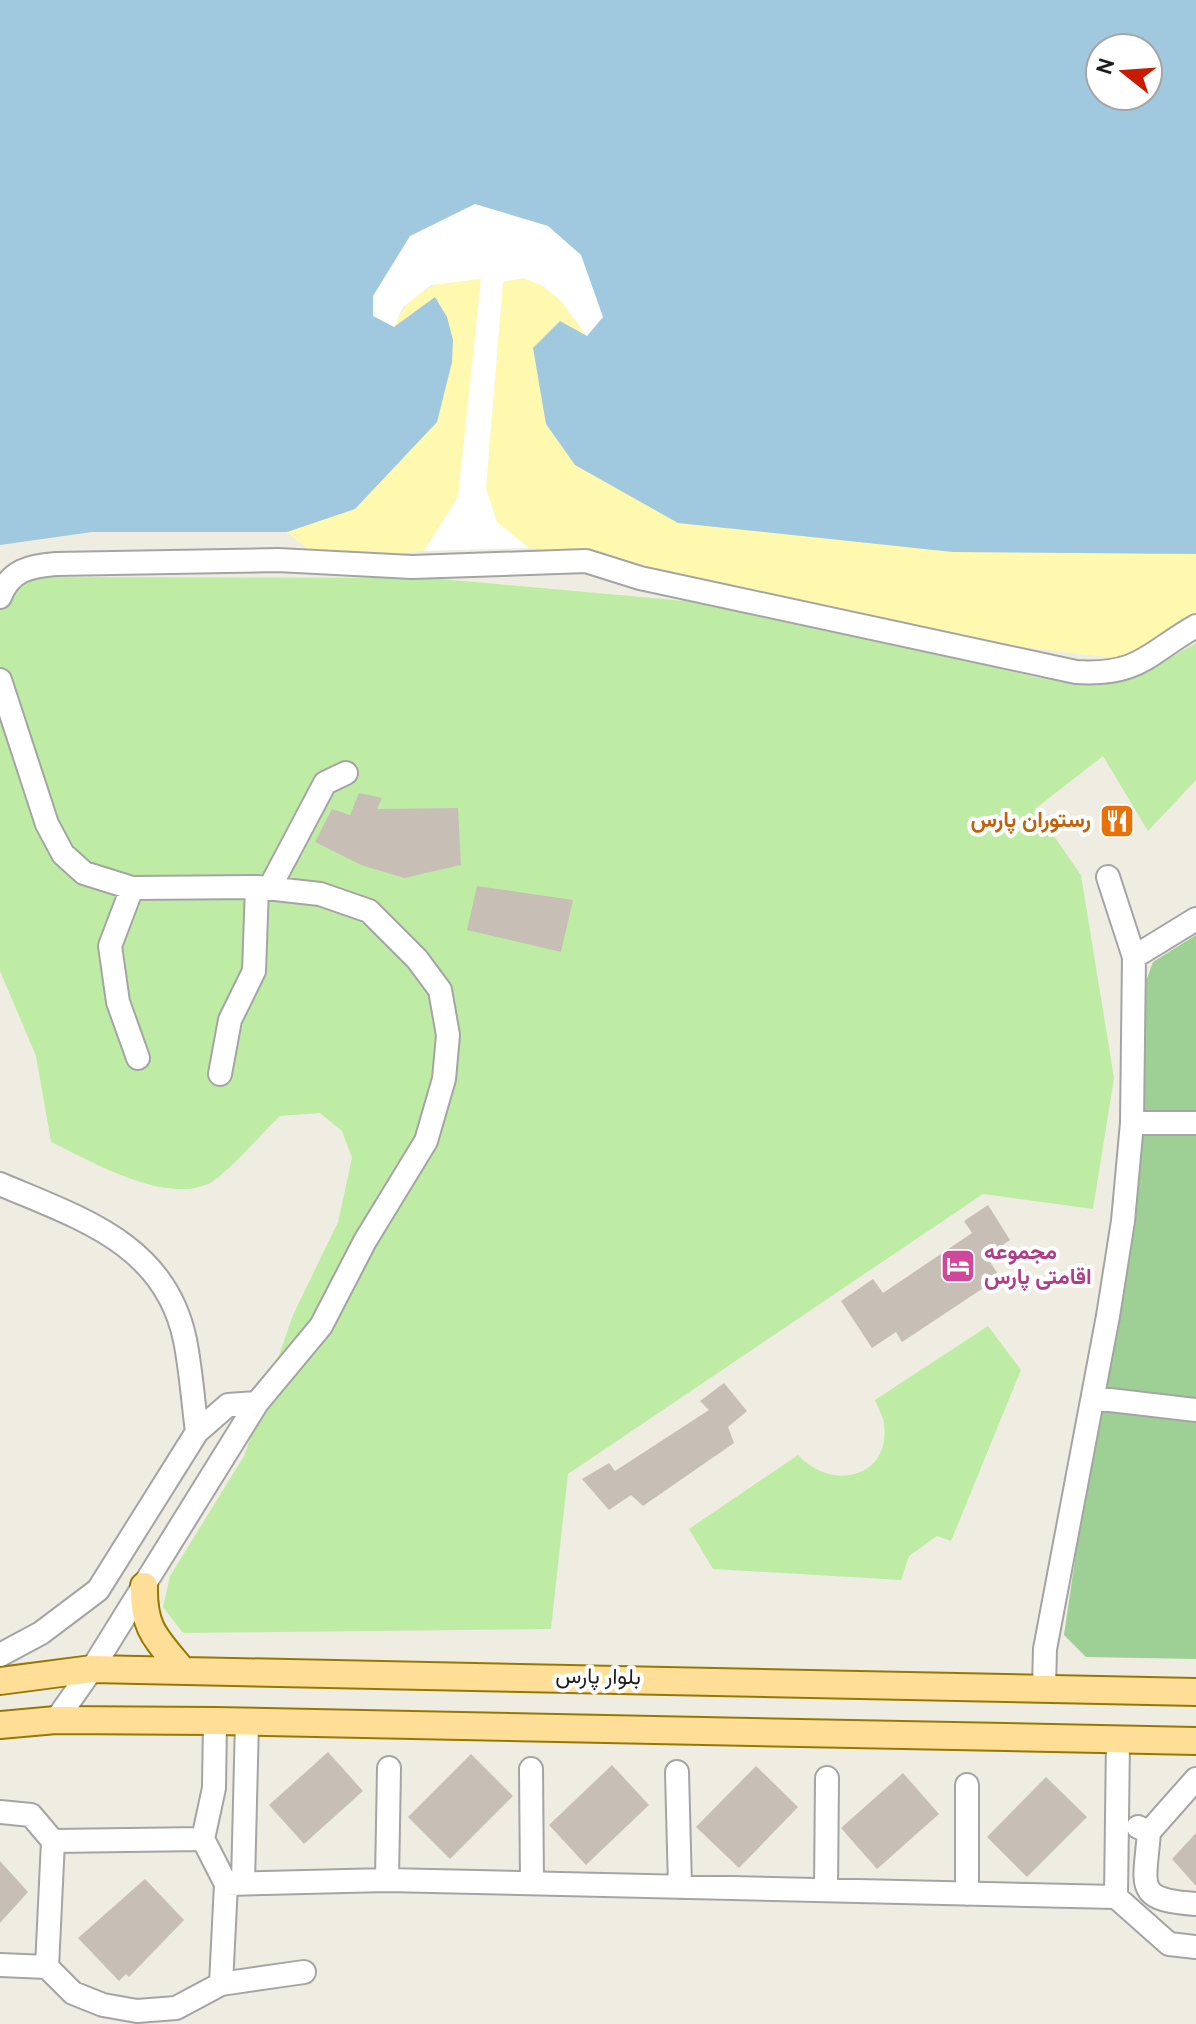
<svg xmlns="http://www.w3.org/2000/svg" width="1196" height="2024" font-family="Overpass,Vazirmatn,sans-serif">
	<rect width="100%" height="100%" fill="#efece2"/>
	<path fill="#bfeca5" d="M0 577 431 578 741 606 1040 678 1132 679 1196 643V780L1148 831 1103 756 1035 809 1081 875 1114 1078 1093 1209 983 1194 568 1474 551 1629 183 1633 163 1607 170 1576 244 1456 293 1315 338 1222 352 1158 342 1131 320 1113 280 1116C265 1130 225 1176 208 1184 163 1204 91 1161 51 1142L36 1056 0 971Z
		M988 1326 1021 1370 951 1541 937 1536 909 1556 901 1580 713 1569 689 1529 798 1455C832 1492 891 1478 884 1424 883 1416 878 1408 875 1400Z"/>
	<path fill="#9ed095" d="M1196 935V1659L1086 1657 1064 1635 1139 1123V1000L1153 962Z"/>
	<path fill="#fff9b0" d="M523 278 543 286 561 301 587 336 678 523 953 552 1196 554V616L1130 660 990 643 641 571 594 553 529 548 497 522 486 488 503 282Z
		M454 279H482L458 497 424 551 380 555 311 552 287 532 355 509 435 297 394 327C406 299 425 286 454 279Z"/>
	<path fill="#a0c8df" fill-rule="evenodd" d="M0 0H1196V554L953 552 678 523 575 465 546 424 533 348 560 321 587 336 581 255 410 236 394 327 435 297 447 317 453 340 452 362 437 422 355 509 287 532H92L0 545ZM1100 48H1148V96H1100Z"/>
	<path fill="#fff" d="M475 204 548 226 581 255 603 317 587 336 561 301 543 286 523 278 503 282 486 488 497 522 529 548 424 551 458 497 481 279 431 285 403 307 394 327 373 316V296L410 236Z"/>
	<path fill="#c7bfb5" d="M359 793 382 798 377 809 458 808 461 865 404 878 361 865 315 842 332 809 350 815Z
		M477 886 573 900 561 952 467 930Z
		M988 1205 1010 1240 986 1256 1000 1277 902 1342 896 1332 872 1348 841 1301 873 1279 883 1293 972 1233 964 1221Z
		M724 1383 747 1411 728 1427 734 1443 643 1506 631 1495 609 1510 582 1479 609 1463 615 1471 709 1410 700 1401Z
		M328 1752 363 1791 304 1844 269 1805Z
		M471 1754 513 1796 450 1859 408 1817Z
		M612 1765 649 1805 586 1865 549 1825Z
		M756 1766 798 1807 739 1868 696 1827Z
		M903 1773 939 1814 877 1869 841 1828Z
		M1046 1777 1087 1817 1027 1877 987 1837Z
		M1196 1833V1886L1172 1859Z
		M0 1861 28 1892 0 1923Z
		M145 1879 184 1920 129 1977 126 1974 119 1981 78 1938Z"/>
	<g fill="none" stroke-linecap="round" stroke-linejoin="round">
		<g stroke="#a4a4a4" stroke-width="26">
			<path id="minor" d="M0 597C10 570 30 566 56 564L278 560 412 567 586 561 640 578 1076 672C1139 676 1147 654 1196 626
				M0 680 47 824 63 854 84 873 132 888 257 887 320 894 369 911 417 959 440 990 448 1035 444 1079 426 1141 365 1241 321 1326 257 1403 92 1669 56 1720
				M132 888 110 946 118 1002 138 1058
				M269 889 325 783 346 773
				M1134 957 1196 919
				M220 1074 230 1020 254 971 257 887
				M1132 1123H1196
				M0 1184C79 1218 165 1243 185 1340 191 1370 193 1401 197 1432
				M1093 1398 1196 1410
				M0 1655 41 1633 98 1590 197 1432 228 1405 257 1403
				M1044 1687 1045 1649 1108 1316 1123 1221 1132 1123 1134 957 1108 877
				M531 1769 532 1883
				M677 1772 680 1887
				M967 1785V1894
				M0 1812 31 1815 53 1841 203 1839 226 1884 387 1880 1116 1897 1169 1944 1196 1947
				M1138 1827 1149 1832 1196 1779
				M1149 1832C1145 1886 1133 1900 1196 1904
				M203 1839 214 1788 215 1721
				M387 1880 389 1768
				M243 1882 247 1722
				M826 1890 827 1778
				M1116 1897 1118 1740
				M0 1965 47 1967 73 1993 103 2005 137 2011 176 2008 221 1984 304 1972
				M47 1967 53 1841
				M221 1984 226 1884"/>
		</g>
		<g stroke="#967800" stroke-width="30">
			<path id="major" d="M144 1586C143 1629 156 1638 182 1670
				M0 1681 92 1669 1196 1692
				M0 1725 56 1720 215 1721 1196 1741"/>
		</g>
		<use href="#minor" stroke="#fff" stroke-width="22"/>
		<use href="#major" stroke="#ffdf97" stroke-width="26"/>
	</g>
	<defs>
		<g id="restaurant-square" transform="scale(1.8)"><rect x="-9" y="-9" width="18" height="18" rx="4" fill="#e8710a" stroke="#fff"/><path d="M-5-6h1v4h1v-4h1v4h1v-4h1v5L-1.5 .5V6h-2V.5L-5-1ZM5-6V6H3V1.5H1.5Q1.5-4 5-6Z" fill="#fff"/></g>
		<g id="hotel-square" transform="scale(1.8)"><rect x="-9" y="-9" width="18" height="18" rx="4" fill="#d1479c" stroke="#fff"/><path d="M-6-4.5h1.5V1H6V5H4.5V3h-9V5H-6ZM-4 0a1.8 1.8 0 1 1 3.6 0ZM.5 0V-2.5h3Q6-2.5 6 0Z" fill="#fff"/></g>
	</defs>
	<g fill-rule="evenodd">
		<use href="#restaurant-square" x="1117" y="821"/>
		<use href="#hotel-square" x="958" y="1266"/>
	</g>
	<g text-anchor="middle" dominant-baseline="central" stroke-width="8" stroke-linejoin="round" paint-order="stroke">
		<g font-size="22" font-weight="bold" fill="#c56008" stroke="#fff" text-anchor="end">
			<text x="1091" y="821">رستوران پارس</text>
		</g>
		<g font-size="22" font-weight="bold" fill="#b23c85" stroke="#fff" text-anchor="start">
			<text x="984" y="1253">مجموعه<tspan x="984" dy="25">اقامتی پارس</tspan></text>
		</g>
		<g font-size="22" fill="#1d1d1d" stroke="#fff">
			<text transform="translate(598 1678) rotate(1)">بلوار پارس</text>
		</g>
	</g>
	<g transform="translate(1124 72) rotate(287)"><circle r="38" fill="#ffffff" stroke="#a5a5a5" stroke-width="2"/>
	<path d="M0-6L14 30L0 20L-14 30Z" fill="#ca1a00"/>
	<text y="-12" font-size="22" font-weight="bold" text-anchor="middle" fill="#1d1d1d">N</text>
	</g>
</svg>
